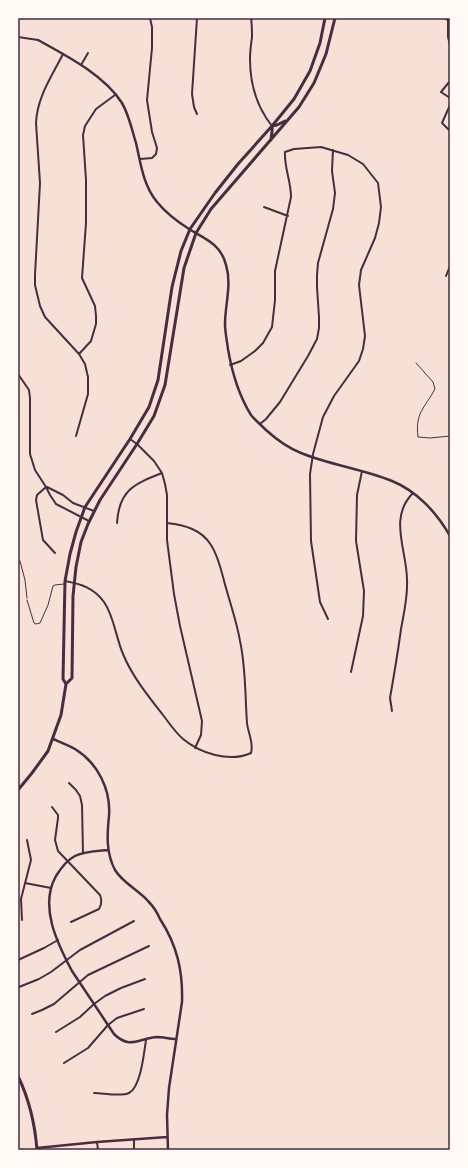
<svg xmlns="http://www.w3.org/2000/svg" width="468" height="1168" font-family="'Archivo Narrow',sans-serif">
	<rect width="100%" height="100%" fill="#f7e1d7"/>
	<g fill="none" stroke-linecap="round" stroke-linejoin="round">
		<path stroke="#4a2c40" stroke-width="1" d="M416 363 433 382 435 389C424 409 415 413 418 437L430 438 450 436
			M18 559 20 561 25 580 27 598"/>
		<path stroke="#4a2c40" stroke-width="1" d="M27 600 34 623 36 624 40 623 48 605 53 586 55 585 64 584"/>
		<path stroke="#4a2c40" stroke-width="2" d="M251 18C252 24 252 31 252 37 251 44 250 52 250 59 250 84 256 106 272 126
			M445 18 450 22
			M448 20V37L450 45
			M18 37 38 40
			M63 54C52 76 37 97 36 123L40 183 35 275V285L40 306 45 317 79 354 85 364 88 377V394L76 436
			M81 65 88 53
			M450 81 441 92 450 98
			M450 105 442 123 450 131
			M197 114 194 107 192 94 197 18
			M140 159 152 158 156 154 157 148 152 132 147 100 152 48V27L150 18
			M264 207 288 216
			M446 276 450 266
			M79 354 91 341 96 324V316L95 306 82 278 86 223V180L83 135 85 126 96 109 115 95
			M230 365 241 361 255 351 263 343 272 327 275 300V271L291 197C291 181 284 167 285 152L294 149 321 147 348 155 363 164 378 183 381 207 379 223 375 238 361 270 359 285 365 336 363 349 359 361 334 396 323 417 313 454 310 474 311 541 320 602 328 619
			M18 374 29 390 30 398V454L35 470 46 487 50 495 56 504 89 521
			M260 424 266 419 280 402 308 356 317 339 319 328V317L317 287V275L318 263 333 209 335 193 332 171 333 150
			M130 439 137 444 154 461 162 473 165 484 167 495V540L174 594 180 626 202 721 201 735 195 748
			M46 487 37 495 36 500 43 540 55 553
			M47 487 63 495 73 503 94 511
			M117 523C119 490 134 484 162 473
			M65 581C81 584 94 588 104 602 114 616 116 638 123 654 132 676 148 696 163 715 169 723 175 732 183 739 200 753 229 763 251 753 254 743 248 733 247 723 245 696 246 668 240 641 237 623 231 606 226 588 222 574 219 557 211 545 201 529 184 525 167 523
			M351 672 363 616 364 591 356 541 357 495 362 471
			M392 711 390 698C394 675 398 652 401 629 404 613 408 596 407 580 407 550 388 518 413 493
			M69 783 76 790 80 796 82 805 83 853
			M52 807 58 815V818L55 840 58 851 100 895C102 900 102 904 99 909L71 922
			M25 883 51 888
			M22 920 21 899 31 860 27 840
			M18 960 44 948 58 940
			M19 987 39 979 51 972 80 950 134 921
			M32 1014 42 1010 54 1004 88 975 149 946
			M56 1032 80 1017 94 1004 105 996 121 988 145 979
			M64 1063 88 1048 108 1025 117 1018 144 1009
			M94 1093C103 1093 121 1097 129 1093 141 1087 144 1052 146 1040
			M134 1139V1150
			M97 1142 98 1150"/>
		<path stroke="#4a2c40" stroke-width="2.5" d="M38 40C67 56 104 75 122 103 129 115 132 130 136 143 141 164 143 185 157 202 166 213 178 222 189 229 205 239 221 244 226 265 232 284 225 305 225 324 225 332 227 341 228 349 232 373 238 394 251 415 255 420 261 425 266 430 276 439 288 448 301 453 330 465 363 469 392 481 417 491 437 513 450 536
			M53 739C60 742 68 745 75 749 98 763 111 790 109 816 107 835 106 853 115 870 123 883 138 890 148 901 153 906 157 912 160 919 177 945 183 971 182 1002L169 1088 167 1115 168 1150
			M108 850C97 851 85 851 75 856 67 860 61 868 56 876 39 906 57 943 72 971L114 1034C130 1050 139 1038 157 1037 163 1037 170 1039 176 1039
			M37 1148 97 1142 167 1137"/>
		<path stroke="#4a2c40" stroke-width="3" d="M272 126 277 125 285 121
			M271 140C271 135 273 131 272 126
			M66 684 63 679 65 581 70 554 76 532 85 507 130 439 149 407 158 380 172 287 181 251 190 229 215 193 238 164 272 126 294 99 310 71 320 43 325 18
			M18 790 32 773 48 751 61 715 66 684 72 678 73 596 76 567 81 542 88 524 100 500 137 444 154 416 165 385 184 268 196 233 211 209 299 107 314 83 326 54 335 18
			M18 1076C29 1099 35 1124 37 1150"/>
	</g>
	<rect width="468" height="1168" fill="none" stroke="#fffaf5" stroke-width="38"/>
	<rect x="19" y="19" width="430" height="1130" fill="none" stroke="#4a2c40" stroke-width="1.5"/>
</svg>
